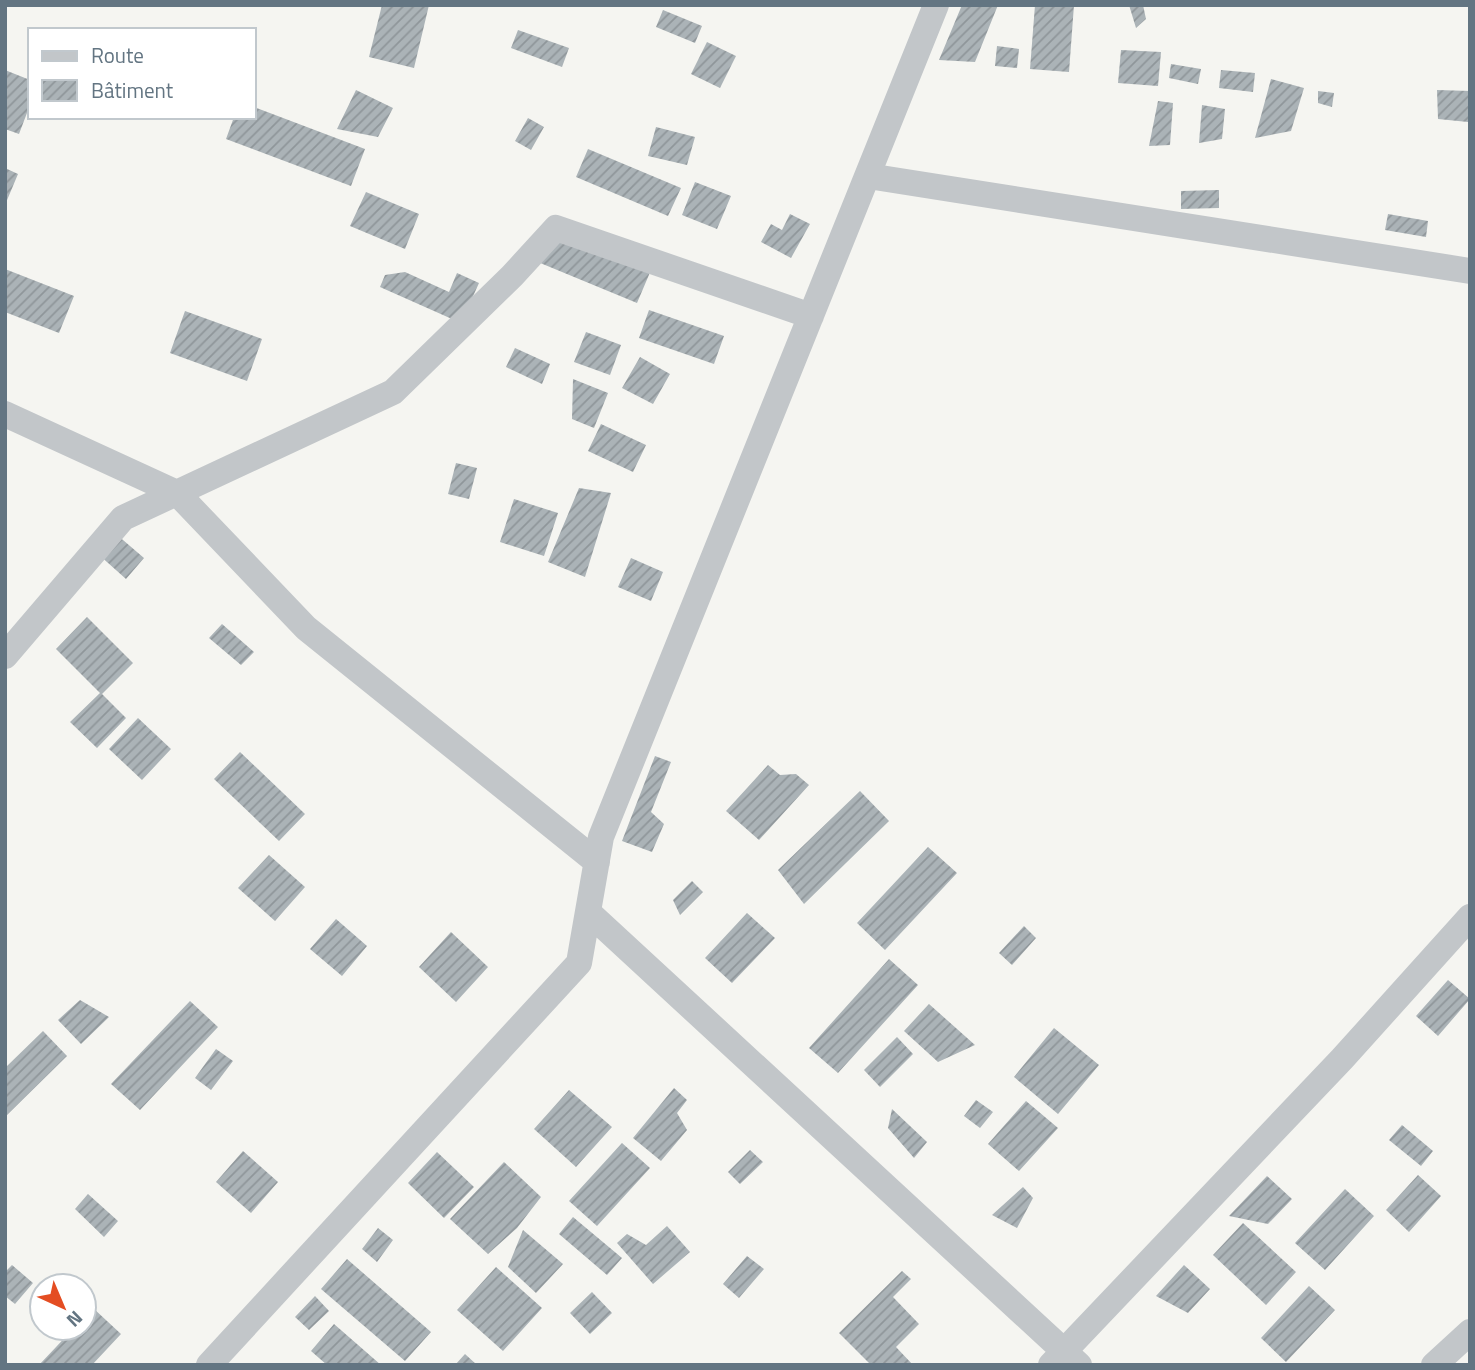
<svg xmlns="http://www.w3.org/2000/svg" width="1475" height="1370" font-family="'Titillium Web',sans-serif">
	<defs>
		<pattern id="building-hatch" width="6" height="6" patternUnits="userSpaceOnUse" patternTransform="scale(1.75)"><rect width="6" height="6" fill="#abb3b7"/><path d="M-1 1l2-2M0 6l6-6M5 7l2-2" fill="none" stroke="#8f969a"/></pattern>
	</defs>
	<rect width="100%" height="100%" fill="#f5f5f1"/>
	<path fill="url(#building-hatch)" d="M382 5H429L414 68 369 57Z
		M962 5H998L975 62 939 60Z
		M1035 5H1074L1069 72 1030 69Z
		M1129 5H1143L1146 19 1136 28Z
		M663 10 702 26 695 43 656 27Z
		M518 30 569 48 562 67 511 48Z
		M707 42 736 56 720 88 691 74Z
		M997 46 1019 49 1017 68 995 66Z
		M1121 50 1161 52 1158 86 1118 83Z
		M1171 64 1201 69 1198 84 1169 78Z
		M5 70 30 80V105L19 134 5 129Z
		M1221 70 1255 73 1253 92 1219 88Z
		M1271 79 1304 88 1291 131 1255 138Z
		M356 90 393 108 378 137 337 129Z
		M1437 90 1470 91 1468 122 1438 119Z
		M1318 91 1334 93 1332 107 1318 103Z
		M1158 101 1173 103 1170 145 1149 146Z
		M1202 105 1225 109 1222 139 1199 143Z
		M254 107 365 149 351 186 226 139 234 117H254Z
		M528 118 544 127 531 150 515 141Z
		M656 127 695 137 687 165 648 156Z
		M588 149 681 188 668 216 576 177Z
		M5 168 18 174 5 205Z
		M695 182 731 196 717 229 682 215Z
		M1219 190V208L1181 209V191Z
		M366 192 419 214 405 249 350 226Z
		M790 214 810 224 791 258 761 242 771 224 782 230Z
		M1388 214 1428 221 1426 237 1385 230Z
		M549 221 654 263 637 303 533 260Z
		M5 269 74 296 59 333 5 312Z
		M405 272 449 292 457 273 479 283 461 323 380 287 385 275Z
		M649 310 724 336 714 364 639 338Z
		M185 311 262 339 247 381 170 353Z
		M586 332 621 345 610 375 574 362Z
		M515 348 550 364 542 384 506 367Z
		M640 357 670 374 653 404 622 388Z
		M573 379 608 393 594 428 572 419Z
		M601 424 646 445 633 472 588 451Z
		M456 463 477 468 469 499 448 494Z
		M579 488 611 493 585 577 548 562Z
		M514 499 558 513 544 556 500 542Z
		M116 534 144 558 126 579 98 554Z
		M631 558 663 572 651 601 618 587Z
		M87 617 133 663 102 694 126 718 97 748 70 722 100 693 56 649Z
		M222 624 254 652 241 665 209 638Z
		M138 718 171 749 142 780 109 749Z
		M240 752 305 814 279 841 214 779Z
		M655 756 671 762 651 812 664 824 652 852 622 841Z
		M768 765 780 775 796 774 809 785 759 840 726 811Z
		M860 791 889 821 804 904 778 870Z
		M928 847 957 873 885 950 857 923Z
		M269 855 305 887 275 921 238 888Z
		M692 881 703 892 680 915 673 900Z
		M747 913 775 938 732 983 705 958Z
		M336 919 367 946 342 976 310 949Z
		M1024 926 1036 938 1012 965 999 953Z
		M451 932 488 967 456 1002 419 967Z
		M889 959 918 985 838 1073 809 1048Z
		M1448 980 1470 999 1438 1036 1416 1016Z
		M80 1000 109 1017 81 1044 58 1020Z
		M190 1001 218 1027 140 1110 111 1084Z
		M929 1004 975 1045 938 1062 904 1031Z
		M1054 1028 1099 1065 1058 1114 1014 1077Z
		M43 1031 67 1056 5 1117V1068Z
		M897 1037 913 1054 880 1087 864 1070Z
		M216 1049 233 1061 211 1090 195 1078Z
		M674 1088 687 1100 677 1113 687 1130 661 1161 633 1138Z
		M569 1090 612 1127 576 1167 534 1129Z
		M976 1100 993 1112 980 1128 964 1116Z
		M1026 1101 1058 1128 1019 1171 988 1144Z
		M892 1109 927 1142 914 1158 888 1128Z
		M1402 1125 1433 1151 1421 1166 1389 1140Z
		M622 1143 650 1168 597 1226 569 1201Z
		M750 1150 763 1162 740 1184 728 1172Z
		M243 1151 278 1182 251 1213 216 1182Z
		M437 1152 474 1187 444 1218 408 1183Z
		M504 1162 541 1197 517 1228 488 1254 450 1219Z
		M1418 1175 1441 1196 1409 1232 1386 1210Z
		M1267 1176 1292 1199 1268 1224 1229 1216Z
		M1023 1187 1033 1198 1017 1228 992 1215Z
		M1345 1189 1374 1216 1325 1270 1295 1243Z
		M88 1194 118 1221 104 1237 75 1209Z
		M573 1217 622 1258 607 1275 559 1234Z
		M1243 1223 1296 1272 1266 1305 1213 1255Z
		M667 1226 690 1252 653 1284 617 1243 627 1234 646 1245Z
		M378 1228 393 1240 377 1262 362 1249Z
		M523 1230 563 1264 536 1293 508 1267Z
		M747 1256 764 1269 739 1298 723 1284Z
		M347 1259 431 1332 405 1361 321 1289Z
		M12 1265 33 1283 15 1304 5 1296V1272Z
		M1184 1265 1210 1289 1188 1313 1156 1296Z
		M496 1267 542 1308 503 1351 457 1310Z
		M902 1271 911 1279 893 1297 919 1324 896 1347 913 1365H871L839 1333Z
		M1309 1286 1335 1310 1286 1362 1261 1338Z
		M592 1292 612 1313 590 1334 570 1313Z
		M315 1296 329 1311 309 1330 295 1317Z
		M93 1308 121 1334 92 1365H39L74 1328H84V1317Z
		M334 1324 381 1365H327L311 1351Z
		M465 1354 477 1365H455Z"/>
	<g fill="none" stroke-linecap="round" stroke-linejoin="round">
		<path stroke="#c2c6c9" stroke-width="26" d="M868 176 1470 271
			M5 414 177 493 306 628 597 862
			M5 656 123 518 393 392 512 276 556 228 811 316
			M588 912 1079 1365
			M209 1365 579 963 601 837 936 5
			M1051 1365 1342 1059 1470 917
			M1434 1365 1470 1332"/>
	</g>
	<rect width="1475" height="1370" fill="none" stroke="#637582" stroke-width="14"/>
	<rect x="28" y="28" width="228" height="91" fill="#ffffff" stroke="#c1c8cd" stroke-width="2"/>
	<rect x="42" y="51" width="35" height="10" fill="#c2c6c9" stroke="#c1c8cd" stroke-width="2"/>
	<text x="91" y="63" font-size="21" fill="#637582">Route</text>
	<rect x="42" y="80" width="35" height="21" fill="url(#building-hatch)" stroke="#c1c8cd" stroke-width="2"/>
	<text x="91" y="98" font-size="21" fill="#637582">Bâtiment</text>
	<g transform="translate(63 1307) rotate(136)"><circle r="33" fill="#ffffff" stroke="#c1c8cd" stroke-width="2"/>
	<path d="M0-5L12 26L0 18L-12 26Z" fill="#e44d22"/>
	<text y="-10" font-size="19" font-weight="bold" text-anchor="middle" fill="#637582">N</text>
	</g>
</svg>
